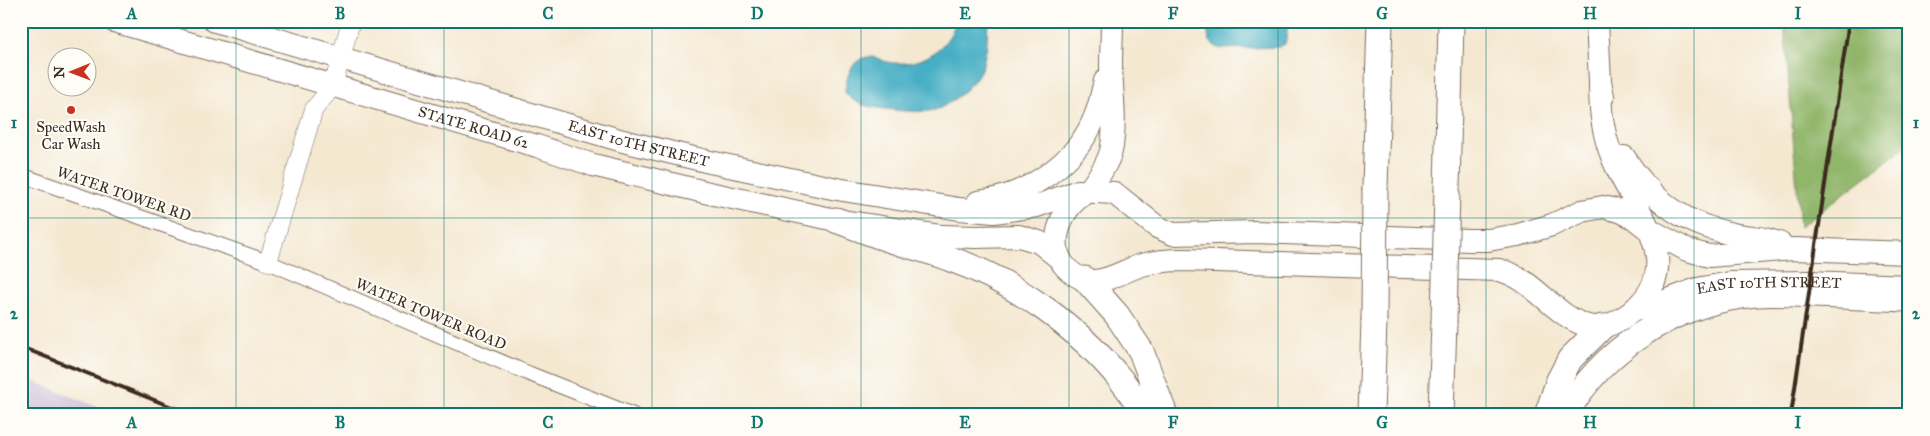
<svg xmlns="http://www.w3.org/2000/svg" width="1930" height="436" font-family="'IM FELL Great Primer',serif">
	<rect width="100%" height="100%" fill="#fdfcf7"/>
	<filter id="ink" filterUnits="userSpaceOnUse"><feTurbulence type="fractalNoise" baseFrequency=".02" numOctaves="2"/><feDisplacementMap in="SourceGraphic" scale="10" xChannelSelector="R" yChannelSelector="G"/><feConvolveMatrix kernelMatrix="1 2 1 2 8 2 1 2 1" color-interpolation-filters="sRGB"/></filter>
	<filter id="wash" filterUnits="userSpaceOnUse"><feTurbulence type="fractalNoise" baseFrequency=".0096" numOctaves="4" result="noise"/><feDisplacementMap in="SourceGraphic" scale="20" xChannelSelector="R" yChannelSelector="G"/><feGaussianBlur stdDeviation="1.12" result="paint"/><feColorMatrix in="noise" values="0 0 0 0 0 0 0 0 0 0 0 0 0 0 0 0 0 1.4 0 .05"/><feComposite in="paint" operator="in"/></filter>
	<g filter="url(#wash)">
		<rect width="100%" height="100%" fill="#f4e8d1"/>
		<path fill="#cbbfd5" d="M21 376 118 415H21Z"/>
		<path fill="#90b66b" stroke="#667044" d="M1784 21H1909V144L1800 227Z"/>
		<path fill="#46afc5" stroke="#406c72" d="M956 21H988C987 32 988 45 985 55 984 61 982 68 979 73 972 86 949 106 935 110 921 113 901 111 886 109 871 107 855 106 845 92 846 78 851 59 868 57 874 56 881 60 887 62 918 68 947 52 956 21Z
			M1208 21H1287V35L1285 44 1279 47 1221 49C1206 43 1208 36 1208 21Z"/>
	</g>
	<g filter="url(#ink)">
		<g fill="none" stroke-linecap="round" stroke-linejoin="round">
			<g stroke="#7c6c5d" stroke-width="16">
				<path id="minor" d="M21 175 268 262 530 374 633 415"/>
			</g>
			<g stroke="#7c6c5d" stroke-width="19">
				<path id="tertiary" d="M268 262 314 109 333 86 351 21"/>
			</g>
			<g stroke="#7c6c5d" stroke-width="24">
				<g id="primary">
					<path id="s1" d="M114 21 537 146 593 165 709 193 836 220 941 236 976 237 1019 236 1039 242 1060 259"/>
					<path id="s2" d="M215 21 623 141 710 162 837 189 959 209 994 212 1037 206 1078 191 1114 193 1157 227 1173 234 1256 232 1469 240H1488L1518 235 1552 225 1582 211 1603 207 1620 211 1634 218 1648 229 1687 250 1709 256 1794 249 1909 253"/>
					<path d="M1112 21C1112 36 1111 52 1111 67 1112 93 1116 120 1112 146 1110 161 1098 178 1089 190 1086 194 1081 196 1077 199 1060 214 1049 244 1063 264 1070 273 1081 280 1092 281 1108 282 1127 269 1142 265 1156 261 1170 260 1184 260L1499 270C1534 278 1553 316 1588 326 1604 330 1617 322 1630 313 1691 264 1634 212 1613 159 1602 132 1600 110 1600 81"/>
					<path d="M1597 21 1600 81 1603 96"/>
					<path d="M1624 157C1651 199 1682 224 1733 234 1752 238 1762 236 1781 244"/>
					<path d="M978 202C1027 197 1079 161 1096 114 1100 104 1102 92 1105 81"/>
					<path id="s3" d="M1634 310 1647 308 1697 289 1730 283 1810 282 1909 286"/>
				</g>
			</g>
			<g stroke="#7c6c5d" stroke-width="27">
				<path id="motorway" d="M1375 188 1380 21
					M1447 189 1451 21
					M836 220C855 227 874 235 894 241 912 247 930 251 948 258 1014 281 1077 326 1121 380 1130 390 1137 403 1145 415
					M1085 279 1117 315 1141 351 1165 415
					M1371 415 1374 321
					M1441 415 1444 323
					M1547 415 1559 380 1570 359 1602 327
					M1565 415C1602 350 1669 307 1742 296 1766 292 1790 294 1814 295 1846 296 1877 298 1909 299"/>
			</g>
			<use href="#minor" stroke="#fff" stroke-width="14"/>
			<use href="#tertiary" stroke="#fff" stroke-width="18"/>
			<use href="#primary" stroke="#fff" stroke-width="22"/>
			<use href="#motorway" stroke="#fff" stroke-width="25"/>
			<path stroke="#3b2a1e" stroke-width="4" d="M21 347 192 415
				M1791 415 1849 21"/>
			<g stroke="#7c6c5d" stroke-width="27" stroke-linecap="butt">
				<path id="motorway-bridge" d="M1374 321 1375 188
					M1444 323 1447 189"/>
			</g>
			<use href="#motorway-bridge" stroke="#fff" stroke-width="25"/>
		</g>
	</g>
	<path fill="none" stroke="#0f766e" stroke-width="1" stroke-opacity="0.55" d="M236 21V415M444 21V415M652 21V415M861 21V415M1069 21V415M1278 21V415M1486 21V415M1694 21V415M21 218H1909"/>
	<circle fill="#c8321e" stroke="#fdfcf7" stroke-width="2" cx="71" cy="110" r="5"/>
	<g text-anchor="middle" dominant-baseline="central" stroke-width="4" stroke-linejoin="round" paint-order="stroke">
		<g font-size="15" fill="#3b2a1e" stroke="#fdfcf7">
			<text x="71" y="127">SpeedWash<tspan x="71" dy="17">Car Wash</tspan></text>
		</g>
		<g font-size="15" fill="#3b2a1e" stroke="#fdfcf7">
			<text stroke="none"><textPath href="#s1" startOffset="375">STATE ROAD 62</textPath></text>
			<text stroke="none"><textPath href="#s2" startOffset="441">EAST 10TH STREET</textPath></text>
			<text transform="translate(124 194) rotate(19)">WATER TOWER RD</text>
			<text stroke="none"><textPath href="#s3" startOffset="139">EAST 10TH STREET</textPath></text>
			<text transform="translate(431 314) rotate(23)">WATER TOWER ROAD</text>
		</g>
	</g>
	<rect width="1930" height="436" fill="none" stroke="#fdfcf7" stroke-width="55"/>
	<g transform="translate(72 72) rotate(269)"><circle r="24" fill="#fdfcf7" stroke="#afa8a0"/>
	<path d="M0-4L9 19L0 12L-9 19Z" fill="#c8321e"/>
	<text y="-8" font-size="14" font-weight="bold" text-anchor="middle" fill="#3b2a1e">N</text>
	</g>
	<rect x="28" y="28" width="1874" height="380" fill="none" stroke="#0f766e" stroke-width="2"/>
	<g font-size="16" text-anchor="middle" font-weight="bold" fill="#0f766e">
		<text x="132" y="19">A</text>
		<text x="340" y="19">B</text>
		<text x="548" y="19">C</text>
		<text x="757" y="19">D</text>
		<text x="965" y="19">E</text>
		<text x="1173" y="19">F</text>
		<text x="1382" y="19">G</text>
		<text x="1590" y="19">H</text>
		<text x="1798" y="19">I</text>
		<text x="14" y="128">1</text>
		<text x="1916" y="128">1</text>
		<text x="14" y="319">2</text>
		<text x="1916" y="319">2</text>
		<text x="132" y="428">A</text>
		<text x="340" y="428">B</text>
		<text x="548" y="428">C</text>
		<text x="757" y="428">D</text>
		<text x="965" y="428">E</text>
		<text x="1173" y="428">F</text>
		<text x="1382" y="428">G</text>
		<text x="1590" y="428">H</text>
		<text x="1798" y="428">I</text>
	</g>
</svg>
